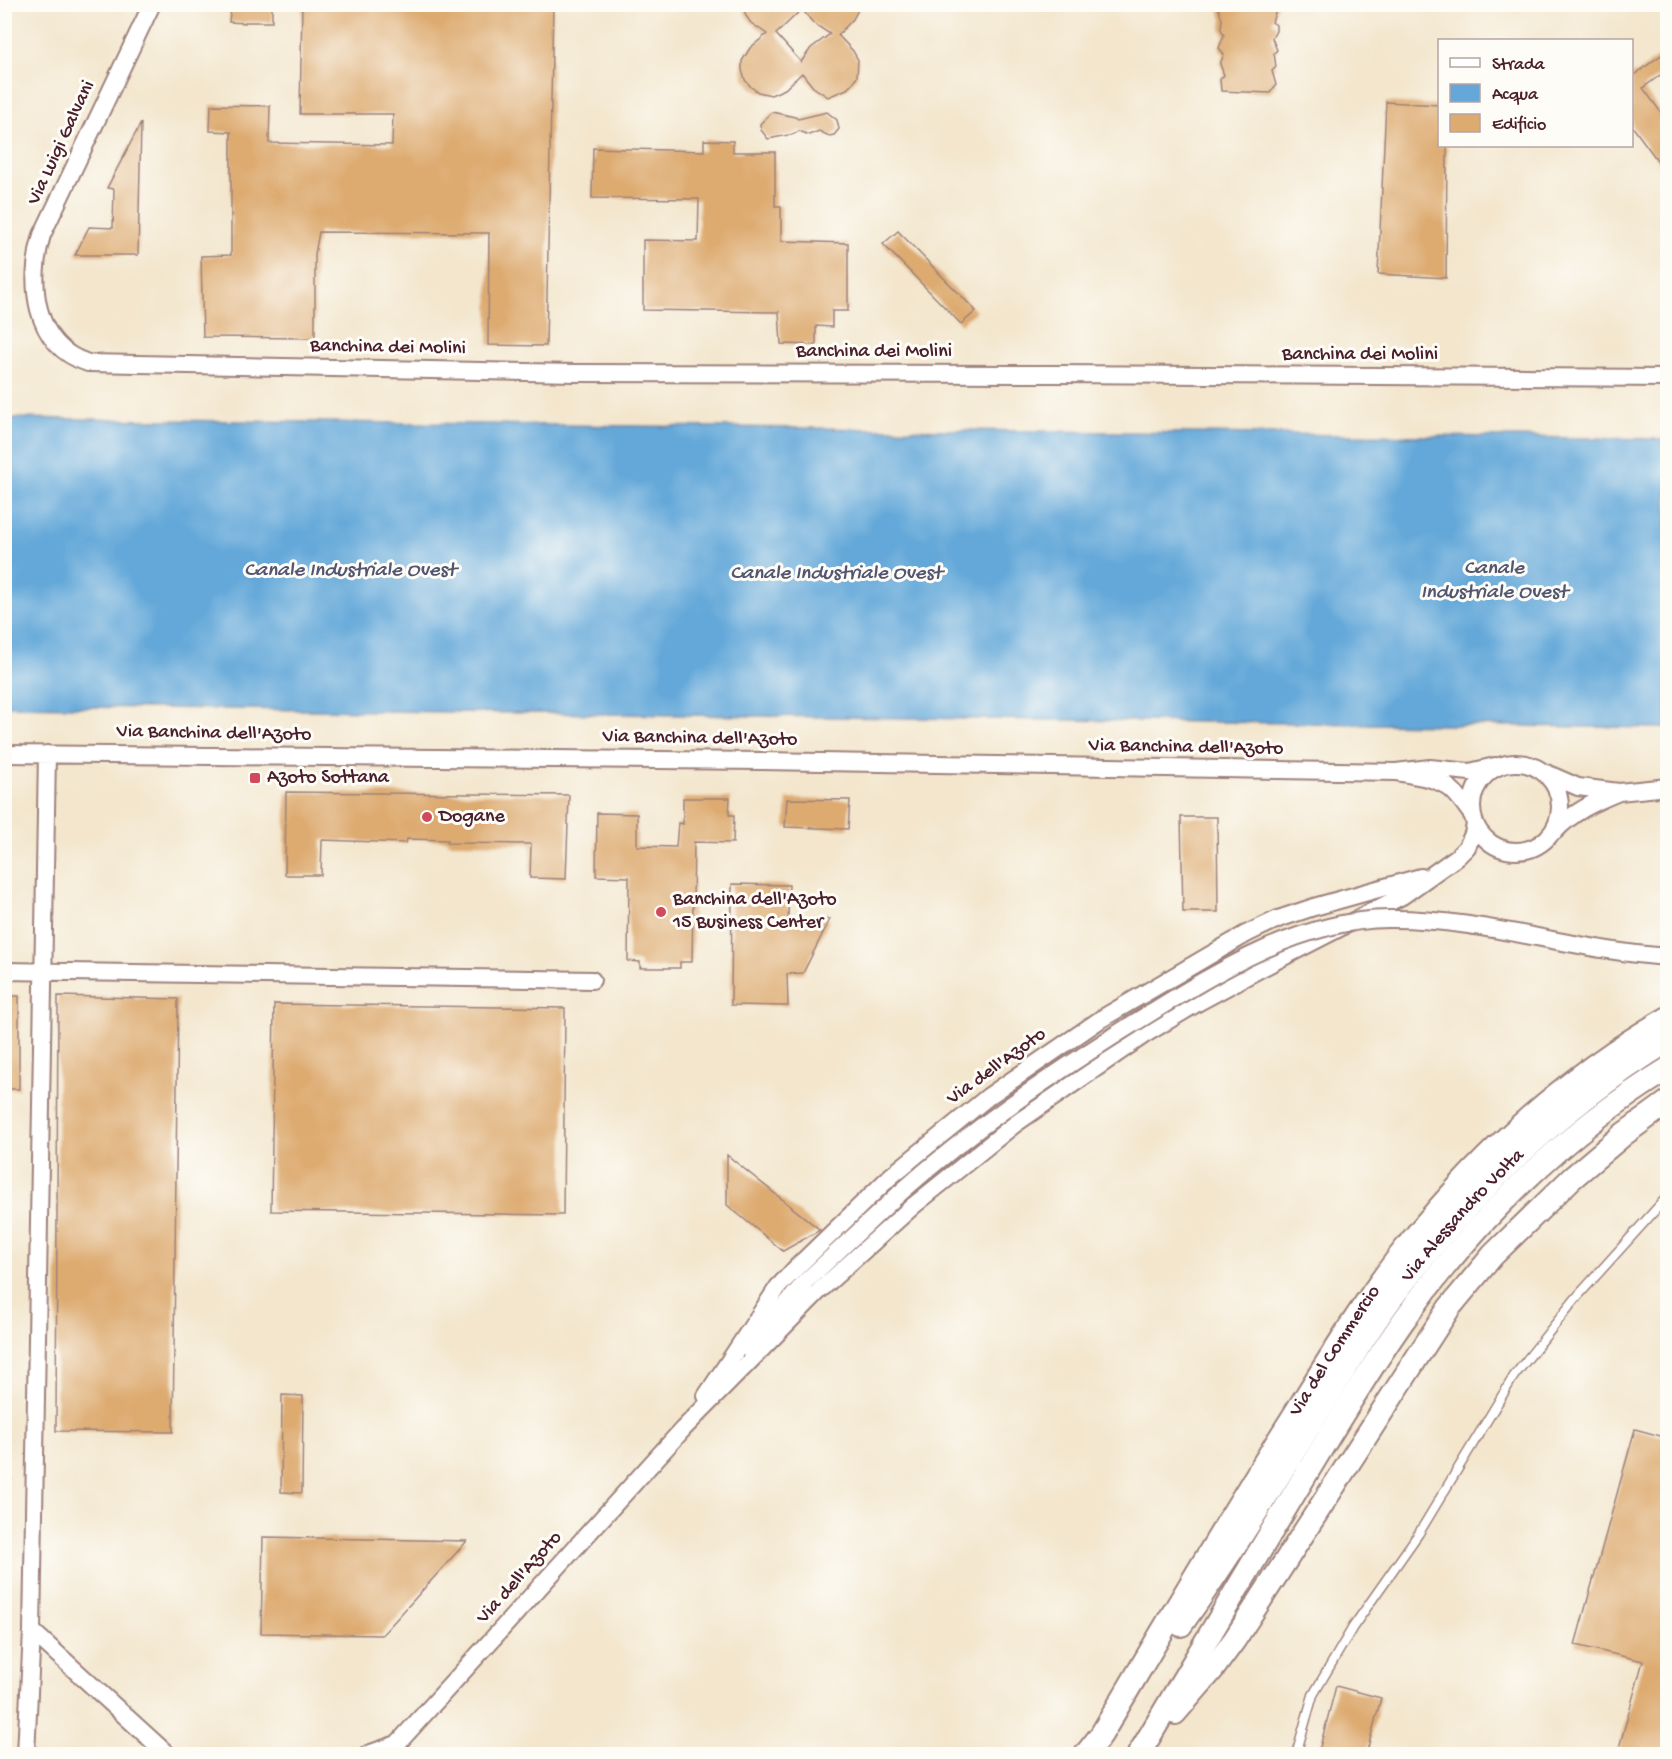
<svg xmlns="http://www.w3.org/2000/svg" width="1672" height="1759" font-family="'Gochi Hand',sans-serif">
	<rect width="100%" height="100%" fill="#fdfcf7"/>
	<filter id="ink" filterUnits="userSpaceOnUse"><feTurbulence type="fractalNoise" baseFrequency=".0167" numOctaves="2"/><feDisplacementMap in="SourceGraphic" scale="12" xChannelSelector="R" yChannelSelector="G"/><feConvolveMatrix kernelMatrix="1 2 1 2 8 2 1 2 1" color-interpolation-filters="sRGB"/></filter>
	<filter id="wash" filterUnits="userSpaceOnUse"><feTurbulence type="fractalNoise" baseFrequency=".008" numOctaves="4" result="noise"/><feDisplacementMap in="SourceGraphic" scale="24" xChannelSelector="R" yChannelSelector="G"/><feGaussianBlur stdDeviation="1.35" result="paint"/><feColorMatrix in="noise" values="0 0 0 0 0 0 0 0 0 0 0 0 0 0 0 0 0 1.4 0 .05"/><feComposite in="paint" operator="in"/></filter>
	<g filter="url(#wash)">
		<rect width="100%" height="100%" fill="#f3e6cd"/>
		<path fill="#64a8d9" stroke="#576482" stroke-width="1.5" d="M5 418 1667 439V728L5 706Z"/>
		<g id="blocks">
			<path fill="#ddaa6f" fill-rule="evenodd" d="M231 4H272V22H245V23L229 22Z
				M302 4H553L546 346 488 345 489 233 319 232 315 254V338L203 337 201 256 231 255V132L210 131 211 105 270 106 269 143 392 145 393 114H300Z
				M742 4H861L853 19 838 35 853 51 858 60 857 77 853 83 847 89 828 97 813 87 802 73 785 89 771 95 758 92 751 87 745 80 742 70V61L750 48 767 34 751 23 746 16ZM802 9 813 23 830 34 811 48 801 62 776 34Z
				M1217 4H1278L1272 22 1276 25V31L1272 38 1277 50 1274 53 1276 67 1272 71 1276 85 1270 93 1221 91 1220 79 1224 75 1220 64 1224 54 1219 48 1224 35 1221 29 1222 19Z
				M1668 50V69L1643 88 1668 122V175L1632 126V71L1634 75Z
				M1386 102 1440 105V146H1447L1446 278 1378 274Z
				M772 112 795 117 798 119 827 112 837 120 839 129 834 135 829 136 819 131 809 135 799 131 794 134 768 139 761 130 760 124Z
				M141 123 138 255H75L89 227 113 228 114 189 107 188Z
				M704 140 733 141V152H775V206H781V241L848 243V311H832V327L816 326V345L781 344 779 312 643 310V240L698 241 699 199 592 198 593 148 704 151Z
				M898 231 976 311 961 324 883 244Z
				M286 792 569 795 566 879 530 878 531 844 447 843 448 840 407 839 406 843 322 840 321 875H285Z
				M683 798H730L729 815H734L733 843 694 842 692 962H680V968H640V962L628 961 629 877 596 876 597 813 637 814V846L676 847 678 823 683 824Z
				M787 799 850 800 848 829 785 827Z
				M1181 817H1217L1218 912H1183Z
				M732 884 789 885 788 920 830 919 803 973 787 974 788 1006 731 1005Z
				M4 996H19V1089H4Z
				M58 996 178 999 173 1432 56 1431Z
				M274 1004 565 1008 563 1215 271 1211Z
				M727 1155 820 1230 783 1251 727 1205Z
				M282 1395 303 1396 302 1493 281 1492Z
				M1635 1429 1668 1438V1755H1617L1643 1661 1575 1645Z
				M263 1537 467 1541 382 1635 261 1633Z
				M1336 1686 1381 1698 1366 1755H1318Z"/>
		</g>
	</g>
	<g filter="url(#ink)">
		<use href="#blocks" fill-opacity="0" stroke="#9e827c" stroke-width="1.5"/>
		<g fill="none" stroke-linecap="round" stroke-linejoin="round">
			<g stroke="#9e827c" stroke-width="11">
				<path id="lane" d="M4 1478 7 1479
					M1296 1754 1313 1695 1353 1627 1419 1533 1514 1376 1576 1298 1668 1196"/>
			</g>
			<g stroke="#9e827c" stroke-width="20">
				<path id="street" d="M152 4 42 235C28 281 33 346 88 363L575 373 1054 374 1668 378
					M4 754 762 761 1396 772
					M1472 807a44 44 0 1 1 88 0a44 44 0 1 1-88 0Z
					M1546 773 1578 787 1619 792C1594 802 1573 812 1555 831
					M1619 792 1668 787
					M1473 816C1467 808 1462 800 1455 793 1441 777 1415 776 1396 772L1430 768 1470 772 1495 766
					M4 971 592 980
					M748 1349 806 1281 900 1193
					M706 1396 778 1287 796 1268 891 1176 989 1096 1101 1019 1246 934 1278 919 1314 907 1421 877
					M32 1631 167 1754
					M26 1754 32 1631 47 754
					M368 1754 397 1744
					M388 1754 683 1429 820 1290 913 1206 1015 1124 1144 1035 1199 1002 1260 969 1402 896 1457 857 1467 847 1473 834 1475 824"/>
			</g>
			<g stroke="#9e827c" stroke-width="26">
				<g id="secondary">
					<path id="s1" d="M1181 1625C1235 1550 1282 1470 1331 1392 1353 1356 1375 1319 1401 1286 1475 1190 1564 1104 1668 1041"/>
					<path d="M1175 1713 1213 1669 1235 1639 1449 1308 1493 1255 1572 1178 1624 1134 1668 1102"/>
					<path id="s2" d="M1086 1754 1101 1735C1162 1632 1222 1529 1286 1428 1322 1371 1357 1312 1398 1258 1471 1163 1563 1078 1668 1018"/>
					<path d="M1139 1754C1191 1666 1244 1577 1297 1489 1331 1433 1365 1375 1403 1321 1473 1222 1565 1132 1668 1069"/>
				</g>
			</g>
			<use href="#lane" stroke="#fff" stroke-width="8"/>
			<use href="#street" stroke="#fff" stroke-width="16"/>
			<use href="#secondary" stroke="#fff" stroke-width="22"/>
			<g stroke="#9e827c" stroke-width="20" stroke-linecap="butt">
				<path id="street-bridge" d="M900 1193C972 1129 1050 1076 1131 1025 1209 977 1294 920 1389 919 1483 918 1574 951 1668 957"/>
			</g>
			<use href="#street-bridge" stroke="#fff" stroke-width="16"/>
		</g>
	</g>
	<g fill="#d1495b" stroke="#fdfcf7" stroke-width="2">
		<rect x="249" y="772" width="12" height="12" rx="3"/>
		<circle cx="427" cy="817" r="6"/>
		<circle cx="661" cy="912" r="6"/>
	</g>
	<g text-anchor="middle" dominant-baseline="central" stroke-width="6" stroke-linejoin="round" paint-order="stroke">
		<g font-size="20" fill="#4a1f2b" stroke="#fdfcf7">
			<text transform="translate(62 143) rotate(-65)">Via Luigi Galvani</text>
			<text transform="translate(388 348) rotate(1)">Banchina dei Molini</text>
			<text x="874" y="352">Banchina dei Molini</text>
			<text x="1360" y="355">Banchina dei Molini</text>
			<text transform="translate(214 734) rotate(1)">Via Banchina dell'Azoto</text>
			<text transform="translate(700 739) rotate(1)">Via Banchina dell'Azoto</text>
			<text transform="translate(1186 748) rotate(1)">Via Banchina dell'Azoto</text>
			<text transform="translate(997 1067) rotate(-36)">Via dell'Azoto</text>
			<text stroke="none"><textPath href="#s1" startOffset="498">Via Alessandro Volta</textPath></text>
			<text stroke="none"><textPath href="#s2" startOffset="474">Via del Commercio</textPath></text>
			<text transform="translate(520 1578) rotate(-48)">Via dell'Azoto</text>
		</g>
		<g font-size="20" fill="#4a1f2b" stroke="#fdfcf7" text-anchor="start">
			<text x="267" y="778">Azoto Sottana</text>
			<text x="439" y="817">Dogane</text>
			<text x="673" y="900">Banchina dell'Azoto<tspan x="673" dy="23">15 Business Center</tspan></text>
		</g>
		<g font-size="21" font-style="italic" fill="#545671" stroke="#fdfcf7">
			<text x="1494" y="569">Canale<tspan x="1494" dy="24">Industriale Ovest</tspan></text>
			<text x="350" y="571">Canale Industriale Ovest</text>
			<text x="836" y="574">Canale Industriale Ovest</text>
		</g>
	</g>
	<rect width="1672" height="1759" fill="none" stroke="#fdfcf7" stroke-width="24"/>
	<rect x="1438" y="39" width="195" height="108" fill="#fdfcf7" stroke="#b5a4a5" stroke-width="1.5"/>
	<rect x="1450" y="58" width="30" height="9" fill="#ffffff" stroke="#b5a4a5" stroke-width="1.5"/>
	<text x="1492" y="69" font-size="18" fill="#4a1f2b">Strada</text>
	<rect x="1450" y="84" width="30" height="18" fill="#64a8d9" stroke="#b5a4a5" stroke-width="1.5"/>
	<text x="1492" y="99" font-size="18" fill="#4a1f2b">Acqua</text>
	<rect x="1450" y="114" width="30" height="18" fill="#ddaa6f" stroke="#b5a4a5" stroke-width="1.5"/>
	<text x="1492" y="129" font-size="18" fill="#4a1f2b">Edificio</text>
</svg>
